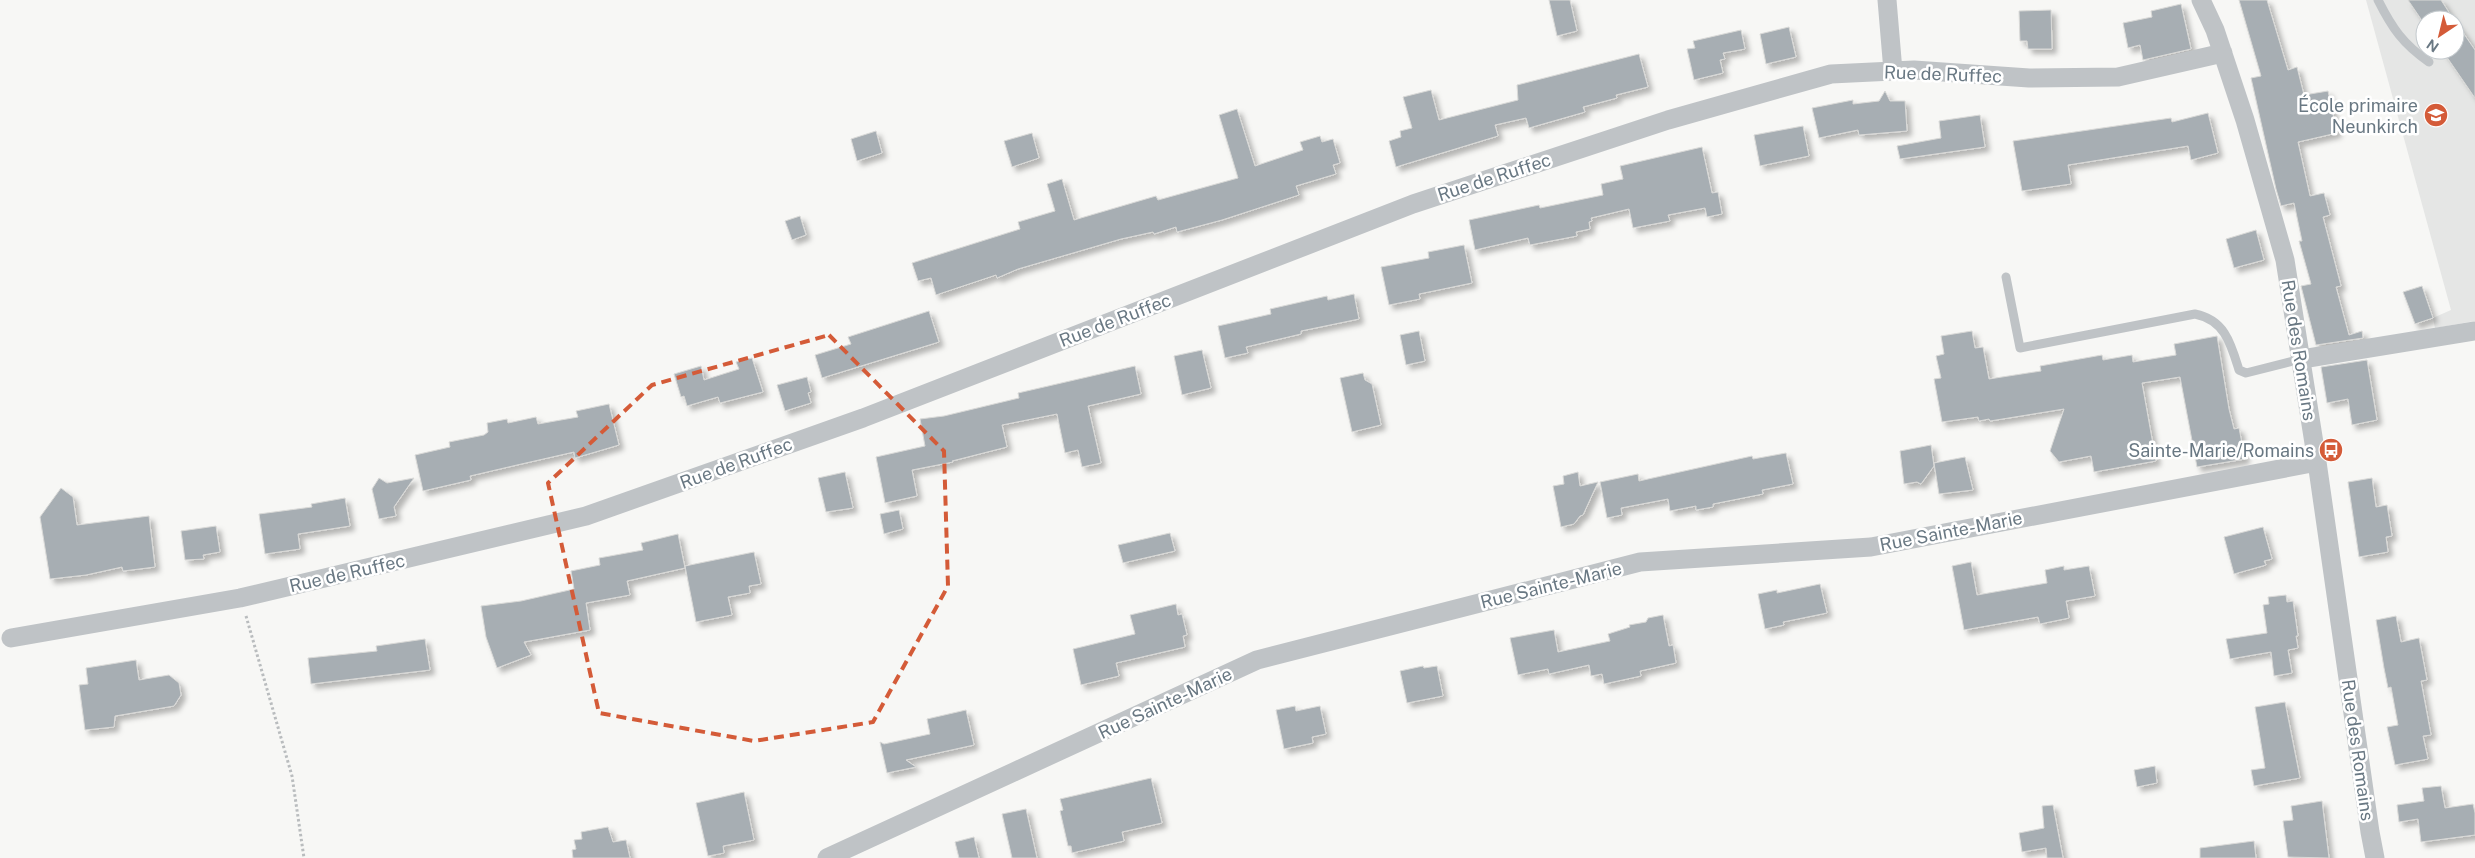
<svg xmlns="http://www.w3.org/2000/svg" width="2475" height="858" font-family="'Public Sans',sans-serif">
	<defs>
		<filter id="shadow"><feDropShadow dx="4.5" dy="4.5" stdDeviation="2.5" flood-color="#0004"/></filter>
	</defs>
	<rect width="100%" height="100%" fill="#f7f7f5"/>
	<path fill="#e5e6e5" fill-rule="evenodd" d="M2366 0H2475V321L2435 328 2433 318 2451 310ZM2425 20H2455V50H2425Z"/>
	<path fill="#a7aeb3" stroke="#d9d9d7" filter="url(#shadow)" d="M1549 0H1570L1577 31 1557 36Z
		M2239 0H2267L2288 70 2297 67 2304 95 2328 91 2337 133 2298 142 2310 196 2324 193 2330 215 2323 217 2341 286 2336 287 2349 335 2362 331 2363 338 2316 345 2301 286 2311 284 2299 241H2302L2294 203 2281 206 2276 189 2251 78 2261 76Z
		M2408 0H2441L2454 20H2425V25Z
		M2181 4 2191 49 2143 60 2140 45 2128 48 2123 23 2152 17 2151 11Z
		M2051 10 2052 49H2028L2027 41H2020L2019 11Z
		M2455 21 2475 50V98L2442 50H2455Z
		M1789 27 1796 57 1766 64 1760 34Z
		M1741 30 1745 49 1723 53 1725 59 1720 60 1723 73 1694 80 1687 49 1695 48 1693 41Z
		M1639 54 1648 87 1616 95 1617 98 1583 107 1585 112 1529 128 1526 118 1495 125 1498 136 1396 167 1389 141 1401 137 1400 131 1412 128 1403 97 1431 90 1439 120 1518 100 1517 85Z
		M1885 91 1890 101H1905L1907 131 1859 135 1858 130 1819 138 1812 108 1853 100V104L1879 101Z
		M1237 109 1255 166 1303 150 1300 142 1320 136 1322 142 1333 139 1340 163 1333 165 1336 174 1296 186 1299 195 1222 220 1177 232 1176 227 1154 234 1153 232 1121 239 1018 269 997 278 996 275 936 295 931 278 918 281 912 263 1020 229 1018 222 1055 211 1047 184 1062 179 1074 220 1156 196 1158 200 1238 178 1219 115Z
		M2208 113 2218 153 2191 160 2188 146 2068 165 2071 184 2022 191 2013 141 2171 118 2172 122Z
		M1980 115 1985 147 1900 159 1897 146 1941 138 1939 121Z
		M1803 126 1809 156 1760 166 1754 135Z
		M876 131 882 153 857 161 851 139Z
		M1032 133 1039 158 1012 167 1004 141Z
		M1702 147 1712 193 1718 192 1722 214 1707 217 1705 208 1668 215 1670 221 1633 228 1629 209 1591 218 1592 221 1589 222 1590 229 1576 232 1577 236 1530 245 1528 238 1475 250 1469 220 1539 205 1540 208 1603 195 1601 184 1623 179 1620 166Z
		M800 216 806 235 792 240 785 221Z
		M2256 230 2264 260 2234 268 2226 239Z
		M1464 245 1472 283 1419 294 1420 299 1389 305 1381 267 1429 258 1428 252Z
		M2422 286 2433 318 2415 324 2403 292Z
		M1354 294 1359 319 1301 331V334L1246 347 1248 353 1225 358 1218 326 1271 314 1270 309 1327 296 1328 300Z
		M929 311 939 342 822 378 815 355 851 344 848 337Z
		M1419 331 1425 361 1406 365 1400 335Z
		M1972 331 1975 348 1983 347 1989 379 2041 371 2040 366 2102 355 2103 360 2132 355 2133 362 2176 355 2174 344 2217 336 2229 409 2234 429 2239 428 2245 459 2197 467 2180 377 2142 383 2156 461 2094 472 2091 456 2059 462 2050 451 2064 409 1990 421 1989 419 1979 421 1978 417 1942 422 1934 379 1941 378 1936 356 1944 354 1941 336Z
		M1202 350 1211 388 1182 395 1174 356Z
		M752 358 763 392 720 403 718 397 687 406 684 396 681 397 674 374 701 366 704 380 739 369 736 362Z
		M2367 360 2377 420 2352 425 2348 399 2327 403 2321 367Z
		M1135 366 1141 394 1088 406 1101 463 1082 467 1078 450 1065 453 1057 414 1002 425 1007 447 952 461 953 462 912 470 917 496 885 503 876 457 925 446 920 419 944 416 1019 398 1018 393Z
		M1363 373 1365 380 1372 384 1381 425 1352 432 1340 378Z
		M807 377 811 392 808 393 811 403 785 411 777 385Z
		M609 404 619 445 575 458 574 452 517 465 470 476 471 480 423 491 415 455 450 447 449 442 484 435 488 432 487 423 507 419 508 423 536 417 538 424 578 417 576 411Z
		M1931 445 1934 466 1921 484 1917 482 1904 484 1900 451Z
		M1786 453 1793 484 1762 490 1763 494 1713 504V507L1696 510V506L1670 511 1668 499 1621 508 1622 515 1607 518 1600 482 1638 474 1639 481 1752 456 1753 459Z
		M1965 457 1973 490 1939 494 1934 463Z
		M845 472 853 508 826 512 818 478Z
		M1578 472 1580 486 1598 482 1583 515 1580 516 1574 524 1561 527 1553 486 1564 484 1563 476Z
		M379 478 387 483 414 478 394 507 396 516 379 519 372 489Z
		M2372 478 2376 507 2387 505 2392 536 2386 537 2388 552 2359 557 2348 482Z
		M61 488 73 497 77 525 149 516 155 567 123 571 122 567 86 575 50 579 40 517Z
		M345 498 350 526 298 534 300 549 265 554 259 514 312 507 311 504Z
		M899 510 903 529 884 534 880 514Z
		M216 526 220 552 203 555 204 559 185 560 181 531Z
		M2263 527 2272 559 2264 561 2266 565 2234 574 2224 537Z
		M1170 533 1175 551 1123 563 1118 545Z
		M678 534 685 568 627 581 630 595 586 603 590 630 524 642 531 655 497 668 486 637 481 606 521 601 574 589 571 571 600 565 599 558 643 550 641 543Z
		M754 552 761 584 749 586 750 593 728 597 732 615 696 622 685 566Z
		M1971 562 1977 595 2047 583 2045 570 2064 566V570L2089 566 2095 596 2066 601 2069 618 2040 624 2038 617 1964 630 1952 566Z
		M1820 584 1827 613 1783 622 1784 625 1765 629 1758 594 1777 590V593Z
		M2286 595 2287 602 2293 601 2298 636H2296L2298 648 2288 650 2292 673 2274 676 2271 652 2230 659 2226 639 2267 633 2263 605 2269 604 2268 597Z
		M1176 604 1178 615 1182 614 1187 635 1183 636 1185 647 1116 663 1119 676 1081 685 1073 649 1135 634 1130 615Z
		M1663 615 1669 646 1673 645 1676 663 1640 671 1641 676 1604 684 1602 674 1591 676 1589 665 1549 674 1548 669 1518 675 1510 638 1554 630 1558 652 1610 641 1608 634 1630 627 1629 625 1646 622 1648 618Z
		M2396 616 2401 642 2419 638 2427 680 2421 681 2431 735 2423 736 2428 759 2395 765 2387 727 2398 725 2391 687 2388 688 2384 668 2376 620Z
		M425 639 430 670 311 684 308 658 377 651 376 646Z
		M136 660 139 680 169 675 179 683 181 695 174 706 115 716 114 727 85 730 79 685 88 684 86 668Z
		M1423 666 1424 668 1437 666 1443 696 1407 703 1400 671Z
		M2285 702 2300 778 2254 786 2251 770 2265 768 2255 707Z
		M1295 706 1296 711 1320 706 1326 734 1312 737 1313 743 1284 749 1276 710Z
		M966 710 974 745 906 760 916 767 887 773 880 742 884 744 930 734 927 719Z
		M2155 766 2157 783 2137 787 2134 770Z
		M1151 778 1162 823 1122 832 1124 841 1072 853 1071 846H1068L1060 811 1063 810 1060 799Z
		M2441 786 2445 808 2473 804 2475 813V835L2421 842 2418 819 2399 822 2397 805 2424 801 2422 788Z
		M744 792 754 840 723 846 724 853 708 856 696 803Z
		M2322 801 2329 858 2288 857 2283 821 2293 820 2291 806Z
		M2053 805 2063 858H2047L2046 848 2022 852 2019 833 2044 828 2042 806Z
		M1026 809 1037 858H1012L1002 814Z
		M608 827 613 842 626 840 630 858H573L572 850 576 849 574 840 582 839 581 832Z
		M974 837 979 858H959L955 842Z
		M2254 841 2256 858H2200V848Z"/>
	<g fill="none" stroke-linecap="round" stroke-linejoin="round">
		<path stroke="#b9bcbe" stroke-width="3" stroke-dasharray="2.5 2.5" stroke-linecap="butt" d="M246 616 292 776 304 858"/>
		<path stroke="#bfc3c6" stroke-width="9" d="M2378 0C2392 28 2403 44 2429 62
			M2006 277 2020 348 2195 314C2225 320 2231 344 2239 370L2246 373 2301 359"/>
		<path stroke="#bfc3c6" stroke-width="19" d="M1887 0 1893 71
			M2201 0 2215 30 2245 120 2285 260 2317 462 2370 832 2375 858
			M2302 359 2475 331
			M11 638 240 598 586 516 863 418 1413 204 1668 120 1831 74 1914 70 2029 78 2118 77 2223 53
			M827 858 1257 660 1640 562 1871 547 2317 462"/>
	</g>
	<path fill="none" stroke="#d45b38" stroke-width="4" stroke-dasharray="10 6" stroke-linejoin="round" d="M829 335 944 451 948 586 873 722 754 741 599 713 548 483 652 385Z"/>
	<defs>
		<g id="school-disc" transform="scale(1.25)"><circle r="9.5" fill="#d45b38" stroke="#fff"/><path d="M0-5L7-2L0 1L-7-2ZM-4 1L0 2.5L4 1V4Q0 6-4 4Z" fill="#fff"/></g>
		<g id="bus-disc" transform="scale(1.25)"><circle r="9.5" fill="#d45b38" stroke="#fff"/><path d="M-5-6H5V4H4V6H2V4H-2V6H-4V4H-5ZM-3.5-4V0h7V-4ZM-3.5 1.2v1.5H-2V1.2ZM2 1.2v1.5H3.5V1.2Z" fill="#fff"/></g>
	</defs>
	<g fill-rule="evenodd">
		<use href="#school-disc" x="2436" y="115"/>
		<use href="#bus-disc" x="2331" y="450"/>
	</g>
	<g text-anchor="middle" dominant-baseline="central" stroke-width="5" stroke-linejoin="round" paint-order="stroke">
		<g font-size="18" fill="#697883" stroke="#fff">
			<text transform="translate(1943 74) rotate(2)">Rue de Ruffec</text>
			<text transform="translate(1494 177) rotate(-18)">Rue de Ruffec</text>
			<text transform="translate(1115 320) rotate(-21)">Rue de Ruffec</text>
			<text transform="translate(2299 350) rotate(81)">Rue des Romains</text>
			<text transform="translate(736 463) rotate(-20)">Rue de Ruffec</text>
			<text transform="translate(1951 531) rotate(-11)">Rue Sainte-Marie</text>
			<text transform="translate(347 573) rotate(-13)">Rue de Ruffec</text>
			<text transform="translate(1551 585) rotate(-14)">Rue Sainte-Marie</text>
			<text transform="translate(1165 703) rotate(-25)">Rue Sainte-Marie</text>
			<text transform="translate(2358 750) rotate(82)">Rue des Romains</text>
		</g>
		<g font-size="18" fill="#697883" stroke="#fff" text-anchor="end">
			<text x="2418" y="105">École primaire<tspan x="2418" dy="21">Neunkirch</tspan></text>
			<text x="2314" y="450">Sainte-Marie/Romains</text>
		</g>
	</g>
	<g transform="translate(2440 35) rotate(215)"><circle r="24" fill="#ffffff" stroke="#c3c9cd"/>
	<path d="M0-4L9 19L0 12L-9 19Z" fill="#d45b38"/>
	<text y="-8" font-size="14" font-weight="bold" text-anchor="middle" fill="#697883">N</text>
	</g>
</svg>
